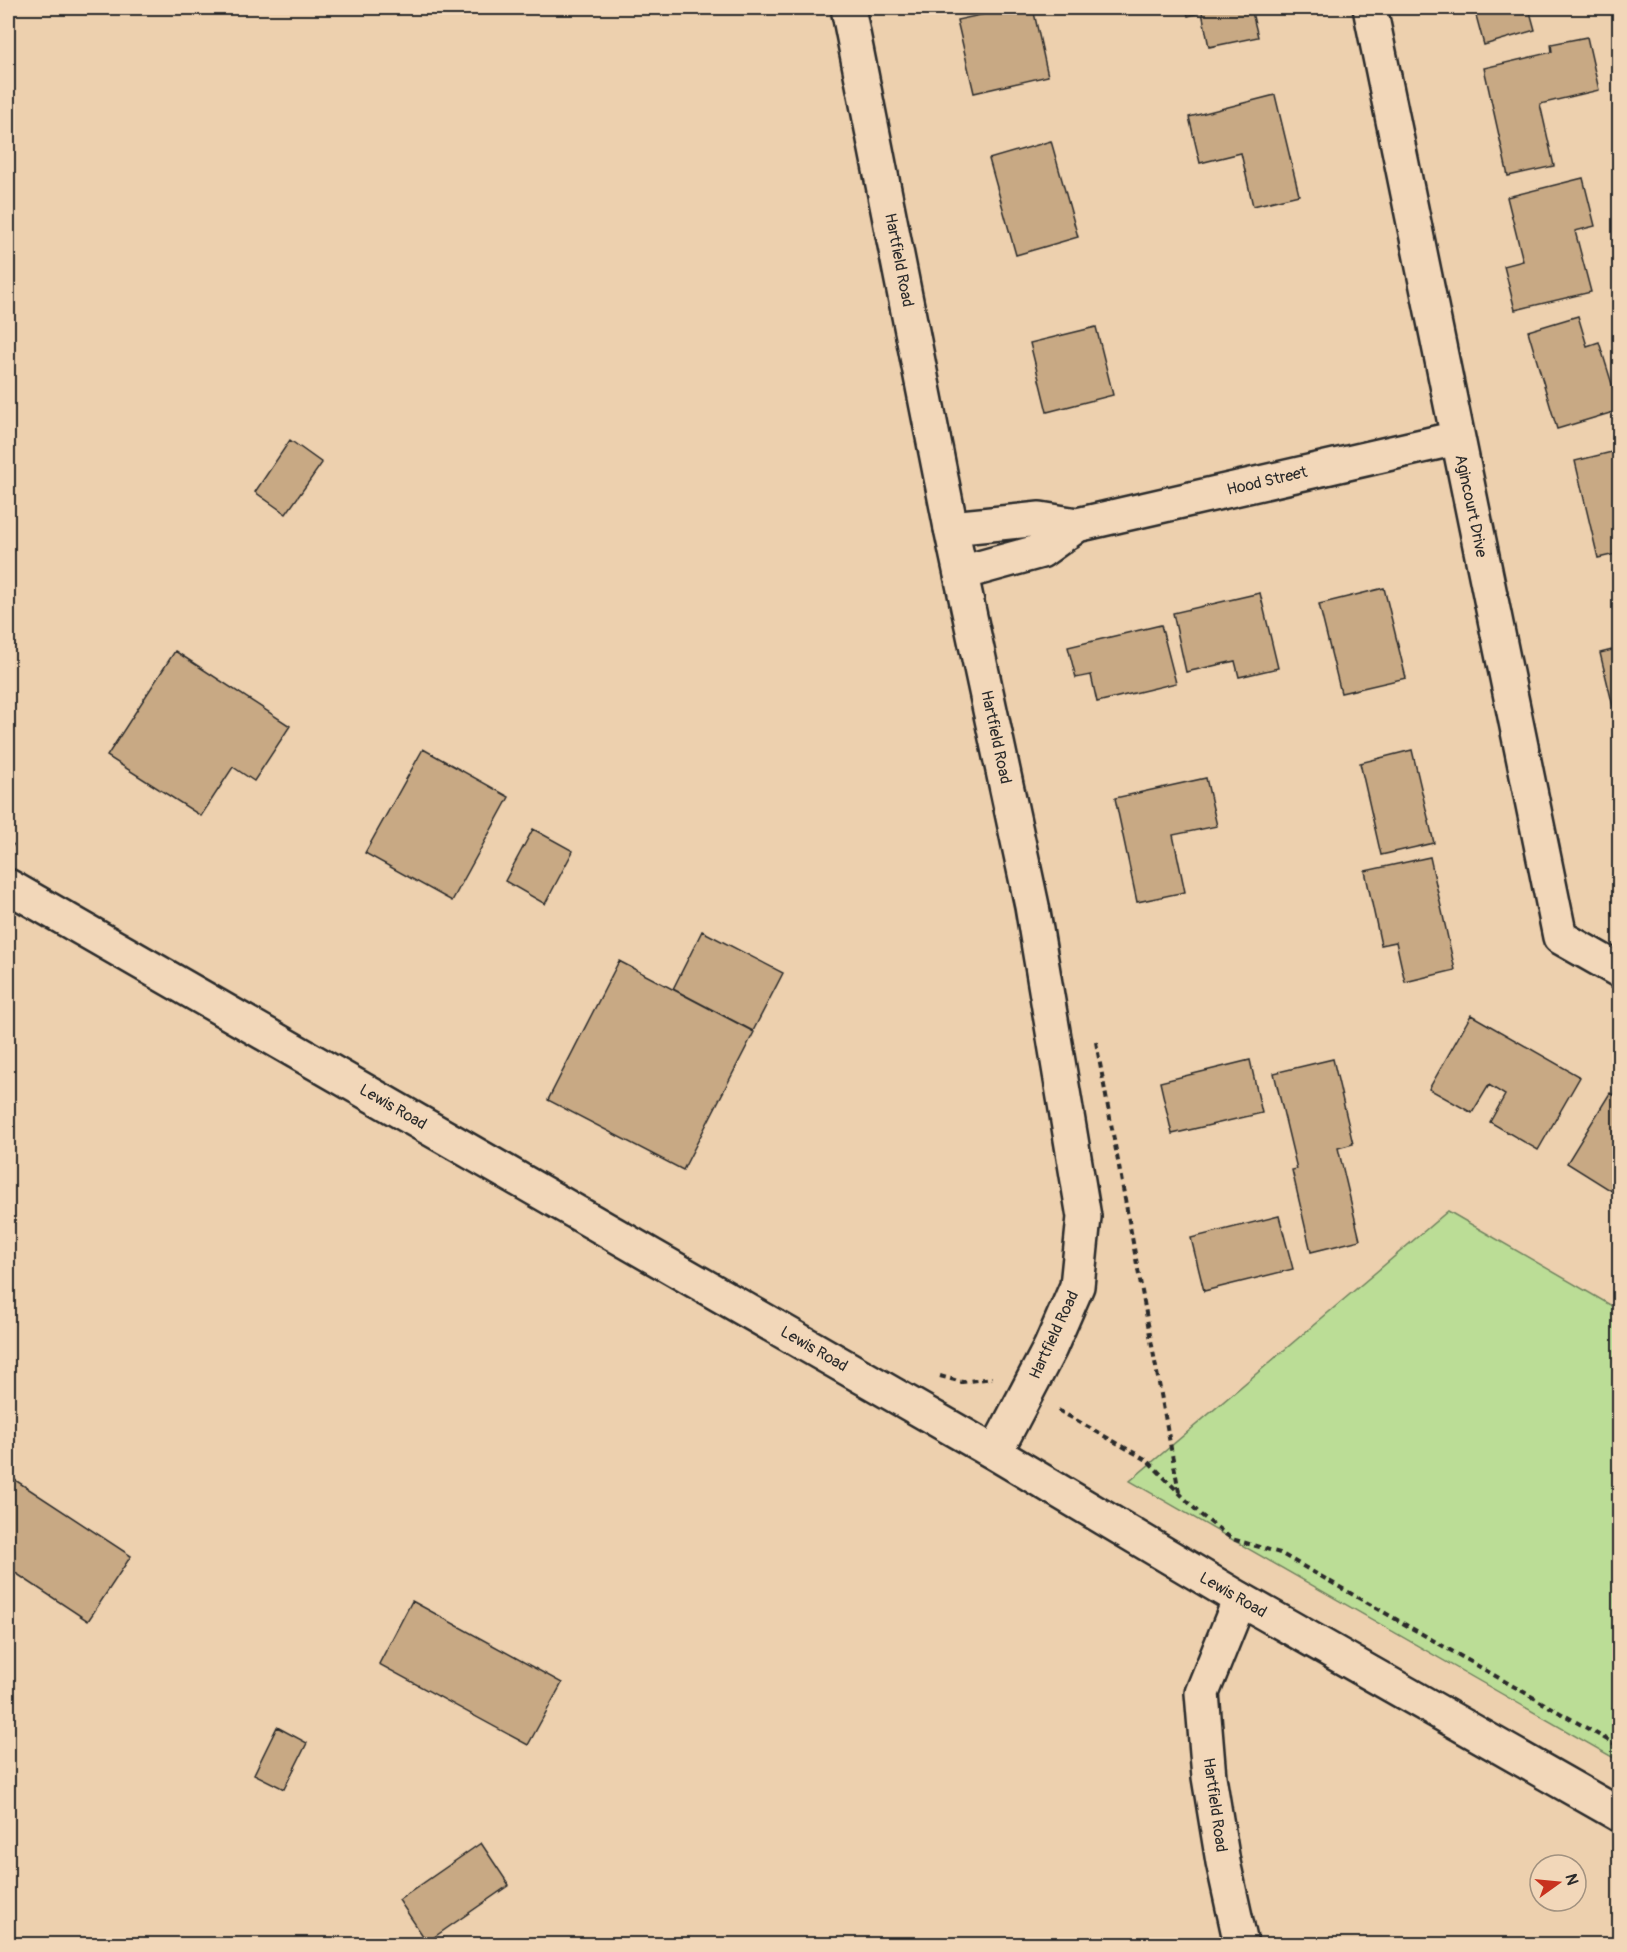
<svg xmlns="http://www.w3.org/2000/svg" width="1627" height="1952" font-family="Pangolin,sans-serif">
	<rect width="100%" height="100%" fill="#edd0ae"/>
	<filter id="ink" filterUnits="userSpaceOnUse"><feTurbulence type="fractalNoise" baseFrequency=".0167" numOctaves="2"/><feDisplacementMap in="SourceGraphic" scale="12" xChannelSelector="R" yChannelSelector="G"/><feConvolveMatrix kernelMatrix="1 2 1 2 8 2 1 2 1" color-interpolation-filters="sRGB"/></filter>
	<g filter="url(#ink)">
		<path fill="#bbdd96" stroke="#738460" stroke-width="1.5" d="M1448 1211 1619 1310V1761L1130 1481Z"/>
		<path fill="#c8a984" stroke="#2b2b2b" stroke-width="1.5" d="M1013 8H1033L1048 76 974 93 957 20Z
			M1186 8H1251L1258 37 1209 47 1202 12 1188 16Z
			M1474 8H1529L1535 30 1484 45Z
			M1587 37 1599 90 1540 104 1554 166 1508 176 1484 68 1552 52 1551 44Z
			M1275 95 1299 195 1253 206 1241 153 1200 163 1189 117Z
			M1051 141 1078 237 1016 255 989 159Z
			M1583 178 1595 226 1575 231 1591 292 1515 310 1504 266 1523 261 1507 197Z
			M1578 316 1587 346 1599 342 1620 410 1557 429 1528 331Z
			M1096 327 1113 395 1047 412 1030 343Z
			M290 440 322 463 286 514 255 492Z
			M1620 450V553L1598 558 1575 461Z
			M1384 588 1406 678 1341 693 1319 604Z
			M1260 593 1278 668 1239 677 1235 661 1186 672 1173 613Z
			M1161 625 1176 683 1097 702 1091 675 1076 678 1068 647Z
			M1620 648V735L1600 653Z
			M175 651 290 726 254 781 233 767 201 816 107 756Z
			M423 749 509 797 452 901 365 853Z
			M1412 750 1434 843 1381 855 1360 763Z
			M1206 778 1217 826 1173 835 1185 892 1137 902 1115 798Z
			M533 829 573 851 545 904 505 881Z
			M1430 857 1455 970 1405 982 1396 942 1381 945 1365 871Z
			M702 931 783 973 753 1031 673 989Z
			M619 961 754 1032 683 1170 548 1100Z
			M1471 1015 1580 1077 1538 1150 1490 1122 1505 1095 1489 1085 1472 1113 1429 1089Z
			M1333 1059 1353 1144 1338 1148 1360 1240 1311 1252 1292 1170 1297 1169 1274 1073Z
			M1250 1060 1262 1113 1172 1134 1160 1082Z
			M1610 1093 1620 1099 1618 1195 1567 1163Z
			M1279 1216 1293 1269 1204 1291 1191 1238Z
			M9 1476 131 1556 88 1621 8 1568Z
			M412 1601 562 1683 528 1745 379 1664Z
			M277 1727 307 1743 284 1789 254 1774Z
			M481 1843 509 1885 427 1942 399 1900Z"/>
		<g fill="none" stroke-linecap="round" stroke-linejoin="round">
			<g stroke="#2b2b2b" stroke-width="38">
				<path id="street" d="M1370 8 1560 937 1620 971
					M951 528 1040 519 1077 525 1457 438
					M961 573 1041 551 1077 525
					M1240 1599 1202 1693 1209 1777 1223 1862 1241 1944"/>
			</g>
			<g stroke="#2b2b2b" stroke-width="38">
				<path id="secondary" d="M848 8 951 528 1032 906 1084 1217 1077 1286 1050 1348 995 1453
					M8 886 995 1453 1240 1599 1620 1815"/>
			</g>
			<path stroke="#2b2b2b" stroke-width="4" stroke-dasharray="6 4.5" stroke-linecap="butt" d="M8 843 17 848
				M1096 1042 1179 1492
				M940 1376 962 1382 992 1378
				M1058 1410 1147 1460 1201 1515 1232 1539 1280 1553 1620 1747"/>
			<use href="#street" stroke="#f2d7b9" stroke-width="33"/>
			<use href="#secondary" stroke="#f2d7b9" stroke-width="33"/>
		</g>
	</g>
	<g text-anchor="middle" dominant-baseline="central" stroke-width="4.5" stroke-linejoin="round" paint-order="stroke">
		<g font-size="16" fill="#2b2b2b" stroke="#f2d7b9">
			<text transform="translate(899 260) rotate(79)">Hartfield Road</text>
			<text transform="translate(1267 481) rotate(-13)">Hood Street</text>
			<text transform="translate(1471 506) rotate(78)">Agincourt Drive</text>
			<text transform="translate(996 737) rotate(78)">Hartfield Road</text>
			<text transform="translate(393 1107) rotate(30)">Lewis Road</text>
			<text transform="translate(1054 1335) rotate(-65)">Hartfield Road</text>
			<text transform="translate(814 1349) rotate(30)">Lewis Road</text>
			<text transform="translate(1233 1595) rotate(30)">Lewis Road</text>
			<text transform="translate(1215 1805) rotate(82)">Hartfield Road</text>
		</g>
	</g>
	<rect width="1627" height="1952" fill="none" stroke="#f2d7b9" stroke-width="30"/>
	<rect x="15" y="15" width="1597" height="1922" fill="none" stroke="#2b2b2b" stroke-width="2" filter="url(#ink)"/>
	<g transform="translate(1558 1883) rotate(75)"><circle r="28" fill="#f2d7b9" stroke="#a29280" stroke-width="1.5"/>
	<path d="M0-4.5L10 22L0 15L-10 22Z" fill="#c8321e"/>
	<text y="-9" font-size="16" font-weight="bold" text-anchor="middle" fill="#2b2b2b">N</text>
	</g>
</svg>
